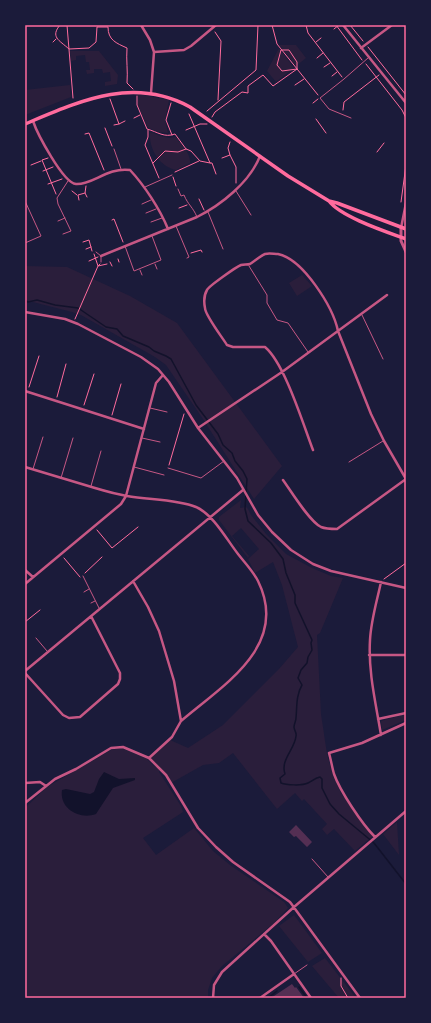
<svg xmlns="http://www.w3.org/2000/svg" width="431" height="1023" font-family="'Open Sans',sans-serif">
	<rect width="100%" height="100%" fill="#1b1b3a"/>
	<path fill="#2a1e3b" d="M279 45H296L306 58 296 66Z
		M279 48 294 68 276 82 267 71Z
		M70 51H99L118 75 117 84 105 86V82L111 81 110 72 103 73 102 69H94V73L87 74 86 70H90L89 62H86L85 55 76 56V60L71 61Z
		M70 85 71 97 25 115V90Z
		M138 94 169 100 165 120 168 133 159 132 148 128 138 106Z
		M151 132 160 136 169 138 176 137C181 145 191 153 190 163L176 170C159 166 149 149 150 133Z
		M25 266 67 267 130 296 177 323 282 466 254 499 203 419 166 365 155 357 81 315 72 312 25 300Z
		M302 275 312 286 297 296 289 283Z
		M241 500 240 508 246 507 248 509 251 515 266 534 286 554 312 568 331 576 343 578 320 633 317 635 321 714 327 754 333 776 341 793 374 835 355 851 334 829 327 835 322 829 327 824 304 799 302 801 295 793 277 809 233 753 219 763 203 765 171 783 166 775 149 756 170 740 188 748 223 725 279 669 298 647 282 585 273 562 255 573 248 559 259 549 241 528 232 536 249 556 248 558 219 520V517Z
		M406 714V720L382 730 381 721Z
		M121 748 146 758 153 765 159 769V772L181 806 183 812 143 838 156 855 194 828 213 851 230 865 284 902 288 908 274 923 222 966 212 978 208 990V998H25V808L47 787 111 750Z
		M397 822 399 855 383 834Z
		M294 915 322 953 308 962 279 926Z
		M325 958 356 998H339L312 966Z"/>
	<path fill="#12122b" d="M104 772 119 779 135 778V780L113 788 96 814C80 820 59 809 62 790L66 789 90 794 94 792 99 779Z"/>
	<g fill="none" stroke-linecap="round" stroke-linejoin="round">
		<path stroke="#12122b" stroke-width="1.5" d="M25 301 28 302 37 300 55 305 78 308 106 327 117 329 123 336 149 347 154 351 166 356 171 359 196 405 218 434 223 445 232 453 235 461 243 471 247 479 245 509 248 521 271 543 283 559 286 573 295 595V603L312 640 311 643 312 650 308 657 307 663 301 670 298 678 302 685C296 695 297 707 296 718 296 721 294 724 294 727 294 730 297 733 296 736 295 749 280 760 285 774L280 778 281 783C286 785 302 786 308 783 312 781 315 778 320 777L322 779V788L330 804 339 814 374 843 406 884V891
			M299 987 307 998
			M268 998 277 991"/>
	</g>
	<path fill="#542f53" d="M296 825 312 842 307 847 296 836 294 837 289 832Z
		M292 984 295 988 296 987 304 998H271Z"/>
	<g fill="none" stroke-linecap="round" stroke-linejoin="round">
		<path stroke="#ff6b9d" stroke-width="1" d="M60 25C50 37 59 40 69 49L89 48 96 42 97 27H108C108 40 116 43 127 48 126 60 128 71 127 83L133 89
			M67 25 73 98
			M272 25 277 44 318 95
			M306 25 308 33 342 77
			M336 25 362 60
			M350 25 363 41
			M334 29 339 25
			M215 32 221 41 218 100
			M53 42 56 39
			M316 42 321 38
			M368 47 406 95
			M317 58 323 53
			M366 64 402 110 406 118
			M324 67 330 63
			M332 76 337 72
			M295 85 304 79
			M137 96V105L147 129C158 132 164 138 175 134L186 149 191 151 200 161 210 163
			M110 99 119 124 125 121
			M171 103 166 120 172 135
			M313 103 318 99
			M343 110 344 102 379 75
			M207 111 256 70 258 25
			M189 114 210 163H212L216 174
			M212 117 215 112 242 92 248 93V86L263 75 273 86 297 69V62L289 50H281L277 65 282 71 297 69
			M134 118 140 115
			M316 119 326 133
			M114 125 119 124
			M105 128 112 146
			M148 130V137L145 145 159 178
			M186 130 200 124H207
			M85 134 89 133 104 170
			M377 152 384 143
			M230 155 236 167V183
			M48 158 42 160 56 194
			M222 158 230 155 228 148 230 142
			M153 163 165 151 178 152 186 149
			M31 165 41 161
			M43 171 53 167
			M175 172 199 161
			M173 177 176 186
			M48 184 62 179
			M86 186 85 193 87 197
			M72 191 77 195
			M199 199 204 210
			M79 200 78 195 85 193
			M401 202 406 165
			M179 208 187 205
			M112 220 114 219 123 242
			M83 242 89 240 92 251
			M86 249 91 247
			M191 253 201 250 202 252
			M118 259 119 262
			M89 261 98 257
			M110 262 112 266
			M100 264 98 266 107 264
			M75 319 98 266 94 254
			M29 387 39 356
			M57 397 66 364
			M84 405 94 374
			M112 415 121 384
			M169 465 184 414
			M97 530 112 548 138 527
			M64 558 80 577
			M85 573 102 557
			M384 579 406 563
			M25 622 40 610
			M341 978V986L348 998"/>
		<path stroke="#c65784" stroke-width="1" d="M351 118 329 109 320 98 344 79 368 58
			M114 149 121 169
			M145 187 172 175
			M178 189 181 196 184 195C188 205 193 207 197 217
			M236 191 251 215
			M25 201 41 236 25 243
			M142 204 151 200
			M208 212 223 249
			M146 213 156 209
			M58 221 65 218
			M151 222 162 218
			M176 226 189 257 187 258
			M63 234 71 231 58 204 57 198 68 181
			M125 246 134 271 161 260 152 236
			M96 252 101 256V262
			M155 264 157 269
			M249 266 267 295V303L277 320 288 323 308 352
			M140 270 142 275
			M362 315 383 359
			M150 408 167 412
			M142 438 160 442
			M349 462 383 441
			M134 467 164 475
			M168 468 201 478 224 461
			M33 469 43 437
			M61 478 73 438
			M91 486 101 451
			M83 576 99 608
			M84 592 89 589
			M91 603 95 601
			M36 638 47 651
			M312 859 328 877
			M294 974 307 965"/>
		<path stroke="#c65784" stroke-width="2.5" d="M141 25 150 40 154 52 151 93
			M343 25 406 103
			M361 48 392 25
			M154 52 184 50 191 46 216 25
			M33 121C37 133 63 183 76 184 93 185 107 167 130 170 144 185 160 209 168 229
			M401 228 406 203
			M101 256 197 217C221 205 250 182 260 156
			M25 312 65 319 78 324 141 357 158 369 169 382 198 428 237 478 258 515 272 532 291 550 313 564 331 571 406 588
			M25 391 144 429
			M198 428 282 372 387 295
			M313 450C303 424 285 364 265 347H233L227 345C222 337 205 315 205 308 204 303 204 295 207 290 209 286 236 267 241 265 244 264 247 265 250 264 255 261 260 256 265 254 269 253 274 254 278 254 303 259 333 307 338 331L371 414 384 441 406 479
			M25 467C48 474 71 481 95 488 105 491 116 494 127 496 149 500 176 499 196 507 213 514 227 540 238 554 245 563 253 571 258 581 290 646 223 685 181 721
			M283 480C291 491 309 521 321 527 326 529 331 529 337 529L406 479
			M25 570 33 577
			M133 581 148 607 159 631 174 681 181 721 172 737 149 758
			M381 582C377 601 371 620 370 640 368 672 376 704 381 735
			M25 584 121 504 126 496 156 383 163 375
			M369 655H406
			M25 671 243 490
			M25 673 63 715 69 718 80 717 118 684 120 679V673L91 616
			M378 719 406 713
			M25 783 40 782 46 786
			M25 803 55 779 76 769 111 748 123 747 149 758 166 775 198 828 216 847 233 862 290 902 360 998
			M375 837C362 824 340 791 334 774 332 767 331 760 329 753L362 743 406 723
			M264 934 271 941 311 998
			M213 998 214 985 222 972 294 907 406 811
			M260 998 294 974"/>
		<path stroke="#c65784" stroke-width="3" d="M401 228V241L406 252"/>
		<path stroke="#ff6b9d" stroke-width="3.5" d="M25 124C80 101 133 76 190 107L288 176 329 201 337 203 406 229
			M329 201C341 217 387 232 406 239"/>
	</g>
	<rect width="431" height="1023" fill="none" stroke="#1b1b3a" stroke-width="52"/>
	<rect x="26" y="26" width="379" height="971" fill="none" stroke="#ff6b9d" stroke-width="1.5"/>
</svg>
